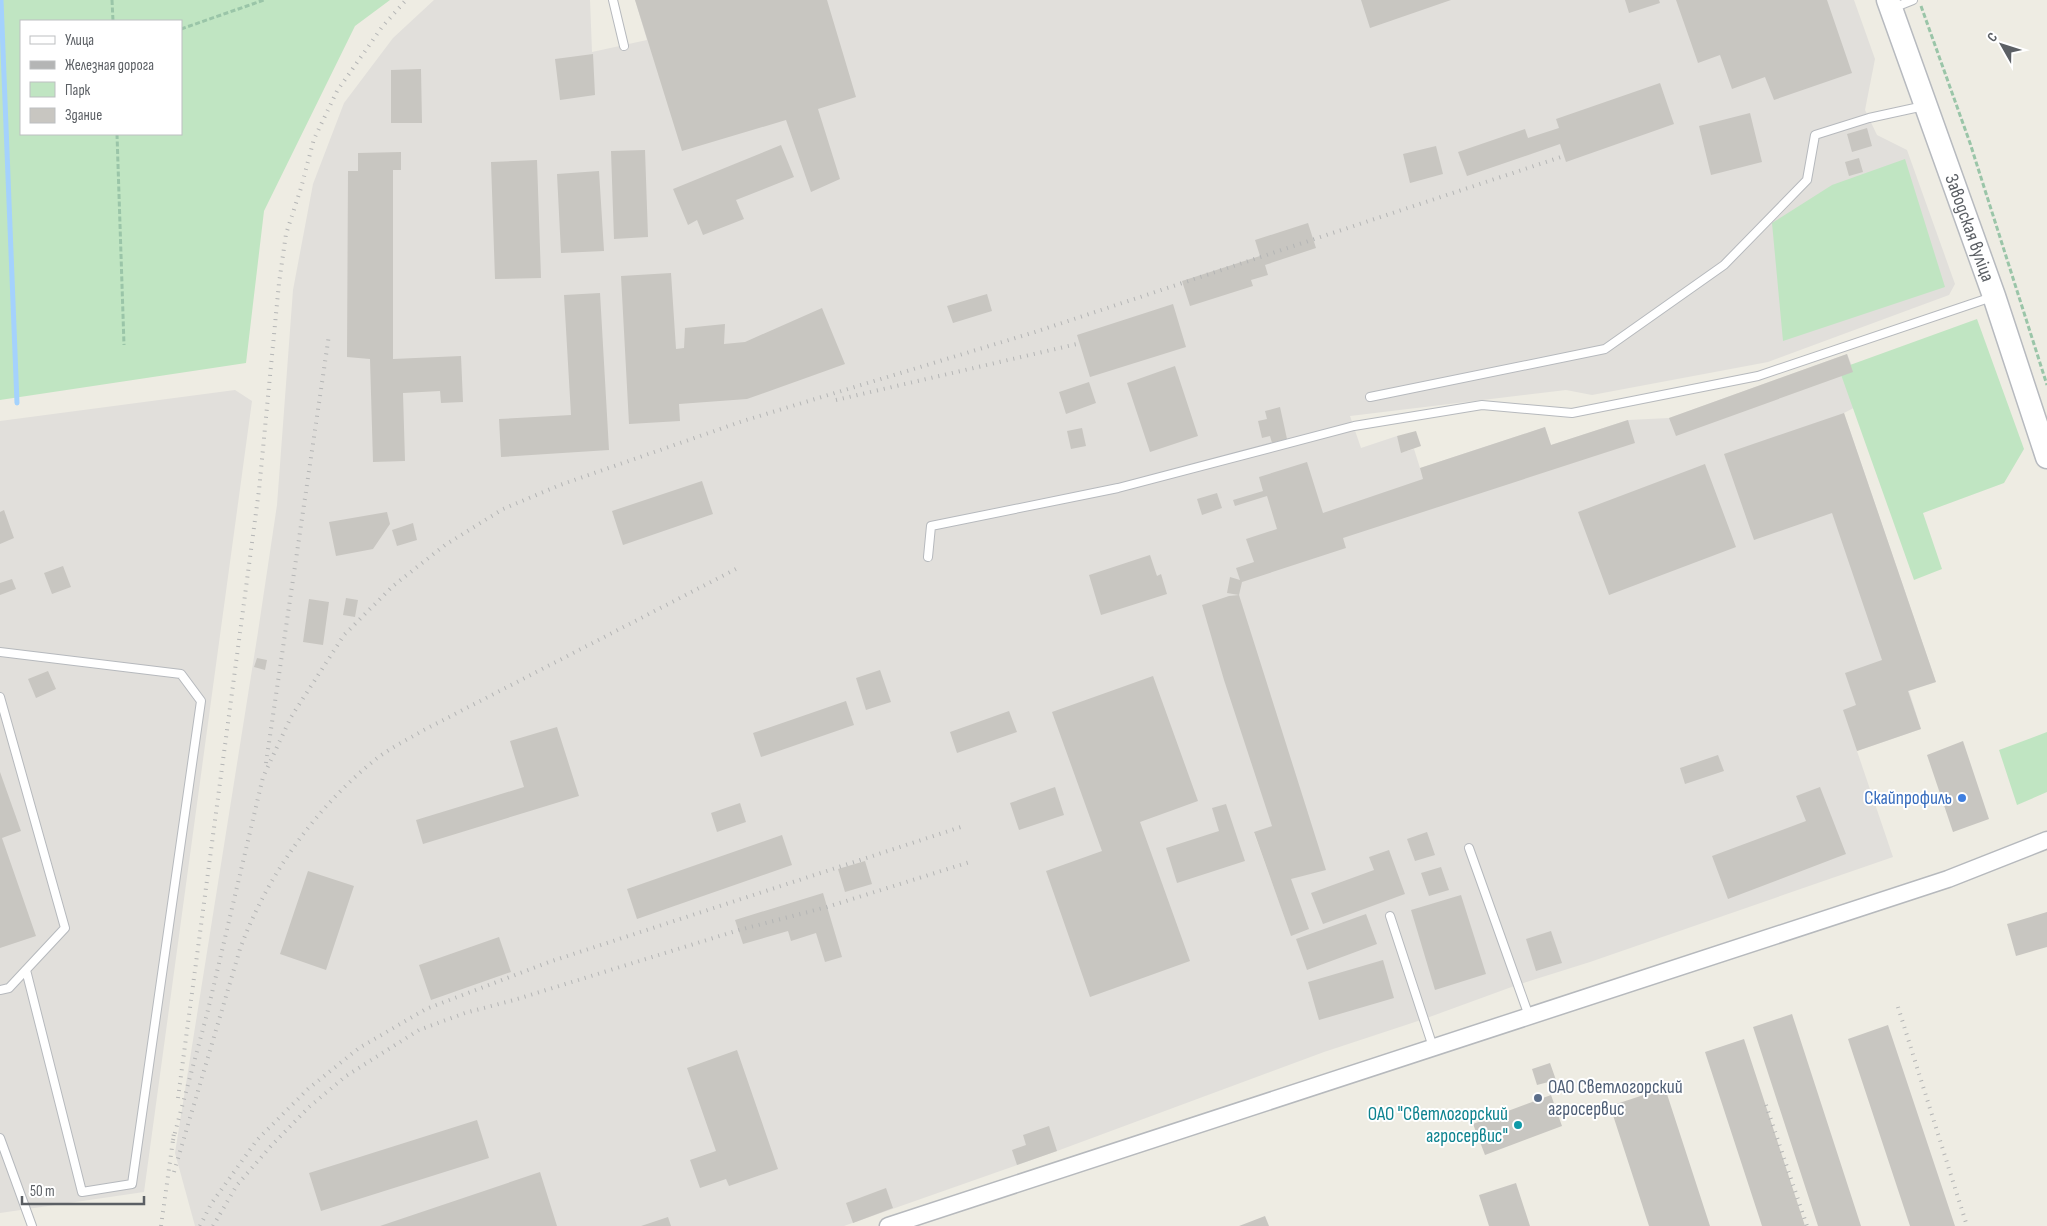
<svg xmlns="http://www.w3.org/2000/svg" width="2047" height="1226" font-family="'Sofia Sans Condensed',sans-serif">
	<rect width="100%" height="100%" fill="#eeece3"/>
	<path fill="#e1dfdb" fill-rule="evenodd" d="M434 0H590L592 52 647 40 635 0H1854L1875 59 1865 110 1877 135 1907 150 1955 284 1949 295 1768 362 1592 395 1566 390 1350 416 1361 448 1397 436 1403 452 1414 449 1420 468 1545 427 1551 445 1628 420 1669 418 1847 354 1867 401 1844 413 1936 682 1909 691 1921 729 1857 751 1893 857 1590 962 1517 985 1424 1019 1324 1052 1057 1151 844 1226H195L175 1153 258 632 277 505 293 290 313 184 344 103 393 38ZM1272 826 1291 935 1254 833Z
		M235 390 252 401 144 1192 0 1213V421Z"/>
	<path fill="#c0e5c2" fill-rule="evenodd" d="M0 0H390L355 26 264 211 246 363 0 400ZM21 21H181V134H21Z
		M1905 159 1945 287 1783 341 1772 223 1832 185Z
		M1977 319 2024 449 2004 483 1923 513 1942 569 1914 580 1839 369Z
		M2047 732V792L2017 805 1999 750Z"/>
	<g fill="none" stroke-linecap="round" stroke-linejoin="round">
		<path stroke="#a4d2fd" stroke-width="5" d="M1 0 17 403"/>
	</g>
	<path fill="#c8c6c1" d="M635 0H827L856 97 818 109 840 179 811 192 786 120 682 151Z
		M1361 0H1451L1370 28Z
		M1625 0H1659L1660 3 1629 13Z
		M1676 0H1827L1852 73 1774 100 1765 77 1732 89 1720 55 1698 63Z
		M593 54 595 95 560 100 555 59Z
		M421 69 422 123H391V70Z
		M1660 83 1674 124 1566 162 1560 144 1467 176 1458 152 1525 129 1528 138 1559 128 1556 119Z
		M1750 113 1762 162 1711 175 1699 126Z
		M1867 128 1872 146 1852 152 1847 134Z
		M781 145 794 177 736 200 744 219 703 235 697 220 688 225 673 189Z
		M1436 146 1443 174 1410 183 1403 154Z
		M645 150 648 237 614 239 611 151Z
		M401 152V170H393V359L461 356 463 402 441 403 440 391 403 393 405 461 373 462 370 359 347 357 348 171H358V153Z
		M1859 158 1863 172 1849 176 1845 162Z
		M537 160 541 278 495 279 491 162Z
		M599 171 604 251 561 253 557 174Z
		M1308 223 1316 248 1265 265 1268 275 1251 280 1253 286 1190 306 1182 281 1260 256 1255 240Z
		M671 273 676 349 684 348 685 328 725 324 724 344 745 342 822 308 845 364 747 399 679 404 680 421 629 424 621 276Z
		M600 293 609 450 501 457 499 419 571 415 564 295Z
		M987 294 992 311 953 323 947 306Z
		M1173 304 1186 347 1090 377 1077 335Z
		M1847 354 1853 372 1676 436 1669 418Z
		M1175 366 1198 436 1150 452 1127 383Z
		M1089 382 1096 403 1066 414 1059 392Z
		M1280 407 1287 439 1272 443 1270 436 1262 438 1258 421 1267 419 1265 411Z
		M1844 413 1936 682 1908 691 1921 729 1857 751 1843 710 1856 705 1845 673 1882 660 1832 513 1754 540 1724 454Z
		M1628 420 1635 443 1343 538 1346 548 1242 582 1239 595 1227 593 1230 577 1240 580 1236 568 1254 562 1246 539 1277 529 1267 496 1235 506 1233 500 1263 491 1259 477 1307 462 1323 513 1423 479 1420 468 1545 427 1551 445Z
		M1082 428 1086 446 1071 449 1067 431Z
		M1416 431 1421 446 1401 453 1397 436Z
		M1705 464 1736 547 1609 595 1578 512Z
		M702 481 713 514 623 545 612 511Z
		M1217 493 1222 508 1202 515 1197 499Z
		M4 510 14 538 0 544V512Z
		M387 512 390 524 373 549 336 556 329 522Z
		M413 523 417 540 397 546 392 530Z
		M1150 555 1157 576 1161 574 1167 594 1101 615 1089 575Z
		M63 566 71 587 52 594 44 573Z
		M12 579 16 589 0 595V583Z
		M1239 595 1326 870 1291 879 1309 929 1291 936 1254 832 1272 826 1224 680 1202 605 1229 596Z
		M346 598 358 600 355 617 343 615Z
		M309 599 329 602 323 645 303 642Z
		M257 658 267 660 265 670 254 667Z
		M880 670 891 702 866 710 856 678Z
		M48 671 56 689 36 698 28 679Z
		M1153 676 1198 801 1140 822 1190 961 1090 997 1046 871 1102 851 1052 712Z
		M846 701 854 725 761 757 753 733Z
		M1009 711 1017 732 957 753 950 732Z
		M557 727 579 796 423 844 416 820 524 787 510 741Z
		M1963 741 1989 819 1953 832 1927 755Z
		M1718 755 1724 771 1685 784 1680 768Z
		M0 772 21 831 2 838 36 936 0 948Z
		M1055 787 1064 815 1019 830 1010 803Z
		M1820 787 1846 854 1728 899 1712 856 1806 821 1796 796Z
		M740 803 746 822 717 832 711 813Z
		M1226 804 1245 861 1177 883 1166 848 1219 831 1212 808Z
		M1427 832 1435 855 1415 861 1407 839Z
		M782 835 792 865 637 919 627 889Z
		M1389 850 1405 894 1323 924 1311 893 1374 870 1369 857Z
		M865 861 872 884 845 892 838 869Z
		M1441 867 1449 890 1429 896 1421 873Z
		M308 871 354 886 326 970 280 954Z
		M823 893 842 957 825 962 816 933 791 941 788 931 743 944 735 920Z
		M1461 895 1486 974 1435 990 1411 910Z
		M2047 912V947L2016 956 2007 924Z
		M1366 914 1377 944 1307 970 1296 939Z
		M1551 931 1562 963 1536 971 1526 939Z
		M499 937 511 972 431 1000 419 965Z
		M1383 960 1394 998 1319 1020 1308 982Z
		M1792 1014 1861 1226H1818L1753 1027Z
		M1888 1025 1955 1226H1910L1848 1039Z
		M1744 1039 1805 1226H1762L1705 1052Z
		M737 1050 778 1169 729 1186 726 1179 700 1188 690 1160 716 1151 687 1068Z
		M1550 1063 1556 1080 1537 1085 1532 1069Z
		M1665 1088 1710 1226H1649L1610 1106Z
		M1551 1095 1562 1126 1485 1155 1473 1124Z
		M477 1120 489 1158 321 1211 309 1173Z
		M1049 1126 1057 1151 1017 1165 1012 1150 1026 1145 1023 1135Z
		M540 1172 557 1226H380Z
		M1516 1183 1530 1226H1489L1479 1195Z
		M886 1188 893 1208 853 1223 846 1203Z
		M1265 1216 1269 1226H1239Z
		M668 1217 671 1226H641Z"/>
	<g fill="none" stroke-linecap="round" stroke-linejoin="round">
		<g stroke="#b6b9bd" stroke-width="10">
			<path id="service" d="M613 0 624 46
				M1893 8 1913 0
				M1370 397 1605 349 1724 265 1807 180 1815 135 1869 118 1924 106
				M928 557 931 526 1118 488 1354 426 1482 405 1572 413 1758 376 1992 297
				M0 652 181 674 201 701 132 1184 82 1192 26 970
				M0 697 65 928 9 988 0 990
				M1469 848 1529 1016
				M1390 916 1433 1047
				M0 1138 32 1226"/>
		</g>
		<g stroke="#b6b9bd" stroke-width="19">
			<path id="minor" d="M888 1226 1948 879 2047 840"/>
		</g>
		<g stroke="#b7babf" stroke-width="25">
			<g id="secondary">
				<path id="s1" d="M1888 0 1994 296 2047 457"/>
			</g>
		</g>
		<path stroke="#9ac5a8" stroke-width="3" stroke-dasharray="5 2.5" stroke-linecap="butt" d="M112 0 113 21
			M1921 6 1970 143 2047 385
			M181 29 264 0
			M117 134 124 345"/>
		<use href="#service" stroke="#fff" stroke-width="8"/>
		<use href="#minor" stroke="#fff" stroke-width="16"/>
		<use href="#secondary" stroke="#fff" stroke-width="22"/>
		<path stroke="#b4b5b5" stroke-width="4" stroke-dasharray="1 6" stroke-linecap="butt" d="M836 400 1077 344
			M266 763 329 335
			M1898 1007 1967 1226
			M178 1098 259 490 279 283 286 234 301 188 314 139 337 91 382 27 406 0
			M1766 1105 1807 1226
			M173 1140 207 1014 263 777 291 717 344 635 393 586 445 545 503 509 560 485 743 421 1035 332 1564 156
			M174 1172 240 949C266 877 316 807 376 759 390 748 407 740 422 731L738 568
			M161 1226 174 1133
			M200 1226 211 1204 257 1140 308 1089 359 1048 426 1009 549 962 964 826
			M213 1226 237 1185 271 1146 309 1107 346 1076 419 1030 465 1013 514 1000 739 930 827 907 973 861"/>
	</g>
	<circle fill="#3f7fe0" stroke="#fff" stroke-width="2" cx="1962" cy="798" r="5"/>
	<circle fill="#5c6f8a" stroke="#fff" stroke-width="2" cx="1538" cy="1098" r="5"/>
	<circle fill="#0f9aa8" stroke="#fff" stroke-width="2" cx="1518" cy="1125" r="5"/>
	<g text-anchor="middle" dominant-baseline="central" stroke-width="4" stroke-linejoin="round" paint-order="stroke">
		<g font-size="19" fill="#5b5f64" stroke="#fff">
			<text stroke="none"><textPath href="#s1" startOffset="242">Заводская вуліца</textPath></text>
		</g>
		<g font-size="19" fill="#366cbe" stroke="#fff" text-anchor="end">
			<text x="1952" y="798">Скайпрофиль</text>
		</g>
		<g font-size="19" fill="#4e5e75" stroke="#fff" text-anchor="start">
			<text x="1548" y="1087">ОАО Светлогорский<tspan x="1548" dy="22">агросервис</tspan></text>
		</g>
		<g font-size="19" fill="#0d838f" stroke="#fff" text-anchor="end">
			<text x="1508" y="1114">ОАО "Светлогорский<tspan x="1508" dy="22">агросервис"</tspan></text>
		</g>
	</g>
	<rect x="20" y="20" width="162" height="115" fill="#ffffff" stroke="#bdbfc1"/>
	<rect x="30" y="36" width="25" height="8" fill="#ffffff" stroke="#bdbfc1"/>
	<text x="65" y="45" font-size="15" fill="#5b5f64">Улица</text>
	<rect x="30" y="61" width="25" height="8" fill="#b4b5b5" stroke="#bdbfc1"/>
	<text x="65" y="70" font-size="15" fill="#5b5f64">Железная дорога</text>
	<rect x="30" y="82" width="25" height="15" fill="#c0e5c2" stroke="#bdbfc1"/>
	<text x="65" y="95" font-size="15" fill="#5b5f64">Парк</text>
	<rect x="30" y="108" width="25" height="15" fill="#c8c6c1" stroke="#bdbfc1"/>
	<text x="65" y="120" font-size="15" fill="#5b5f64">Здание</text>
	<g transform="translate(2002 45) rotate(309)" stroke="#ffffff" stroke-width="4" paint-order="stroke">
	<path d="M0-4L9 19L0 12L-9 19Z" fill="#5b5f64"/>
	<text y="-8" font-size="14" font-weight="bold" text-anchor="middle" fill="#5b5f64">С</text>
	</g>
	<path d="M22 1196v8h122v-8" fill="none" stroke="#5b5f64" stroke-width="2.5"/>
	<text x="30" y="1196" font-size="15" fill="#5b5f64" stroke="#ffffff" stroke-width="4" paint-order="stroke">50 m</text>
</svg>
